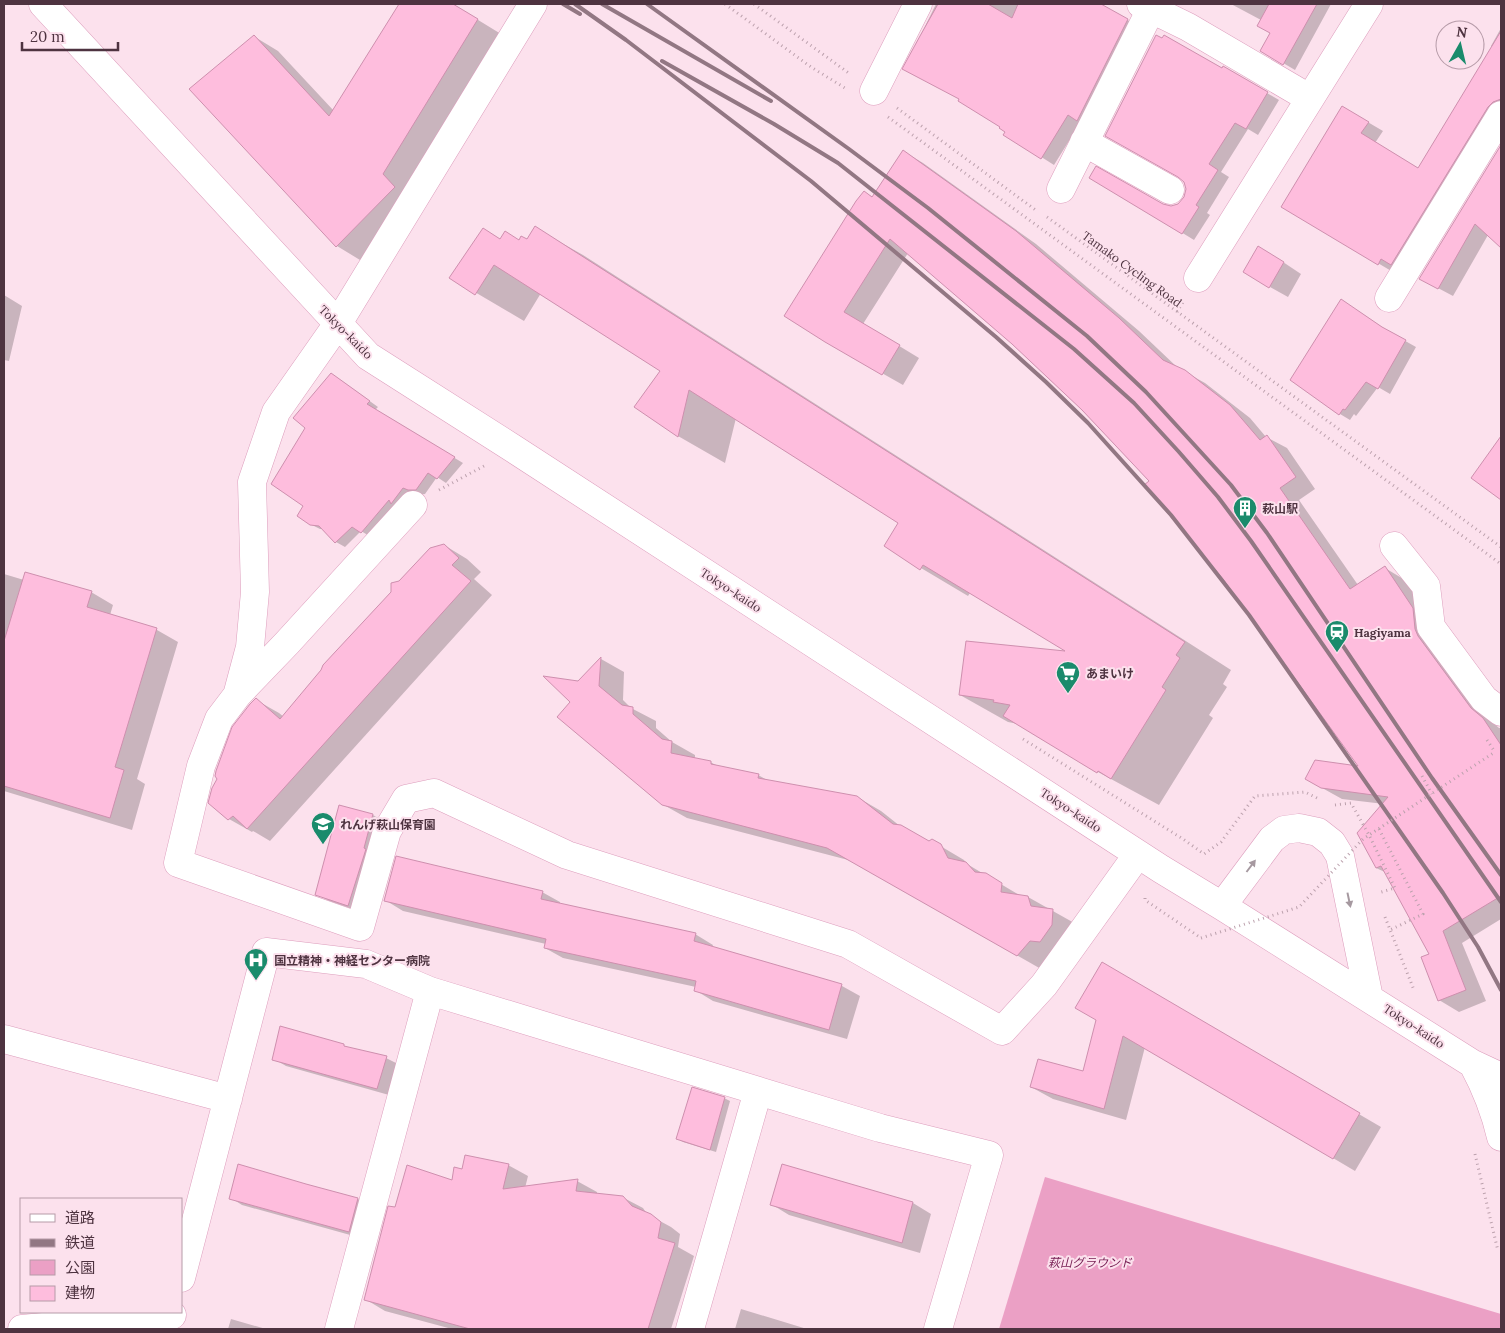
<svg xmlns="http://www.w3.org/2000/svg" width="1505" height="1333" font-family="Lora,'Noto Sans JP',serif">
	<rect width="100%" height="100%" fill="#fce1ed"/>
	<path fill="#eba0c5" d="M1045 1177 1501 1314V1329H999Z"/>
	<path fill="#0003" d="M400 4H452L501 34 418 201 360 260 337 246 255 37 278 51 334 111Z
		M936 4H1099L1140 27 1054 165 1005 134 1007 132 1001 126 960 99 904 69Z
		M1231 4H1331L1295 70 1261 50 1271 33 1261 20Z
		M1501 28V117L1393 272 1283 207 1342 107 1383 131 1375 143 1419 169 1493 47 1491 46Z
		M1224 68 1279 100 1258 135 1248 129 1221 172 1229 177 1207 213 1210 215 1194 240 1091 177 1162 205 1171 207 1178 205 1185 198Z
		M1501 147V246L1488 235 1453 296 1421 279Z
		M903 151 923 163 1036 244 1139 331 1178 368 1205 383 1250 418 1266 437 1287 448 1315 489 1299 500 1358 585 1385 568 1405 580 1433 620 1491 721 1499 728H1501V919L1462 943 1486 1001 1459 1012 1439 1000 1431 954 1387 873 1376 868 1384 804 1342 799 1306 779 1361 768 1151 481 1083 410 1013 343 908 253 863 324 919 358 903 385 825 341 864 192 873 197Z
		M535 228 583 255 1231 670 1223 684 1227 687 1209 715 1213 718 1159 805 1098 772 1018 724 1008 722 960 695 1070 653 970 593 968 596 921 568 886 546 900 522 736 418 725 463 678 436 636 406 662 371 541 293 524 321 451 278 484 230 501 240 527 241Z
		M1277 258 1301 274 1288 297 1270 287Z
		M4 295 22 306 9 361 4 360Z
		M1352 307 1391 333 1416 347 1390 394 1378 387 1356 416 1354 414 1350 420 1340 414Z
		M332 374 378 407 375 410 463 463 446 483 437 477 425 494 417 495 371 537 361 531 345 547 336 542 324 529H320L310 524 305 505 307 427Z
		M444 545 467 559 481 572 474 579 492 595 270 841 253 831 252 832 229 819 210 802 256 700 279 713 284 717 392 593Z
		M4 574 24 580 91 592 113 605 110 615 157 630 178 642 137 779 145 784 132 830 4 791Z
		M601 659 624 672 623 700 631 708 656 721V728L672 742 695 755V759L710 762 720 767 758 775 769 781 857 797 881 811 900 826 929 842 932 841 964 860 967 864 1021 896 1028 897 1076 924 1041 969 852 861 687 818 662 804 572 702 579 682Z
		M373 815 385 822 361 912 329 901 317 894Z
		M542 892 560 902V905L695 934 713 945 712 948 842 986 860 996 847 1039 713 1001 695 990 696 987 563 958 545 948 546 944 403 911 385 900Z
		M1102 964 1381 1127 1355 1171 1145 1047 1126 1120 1053 1099 1031 1087 1084 1073 1097 1020Z
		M344 1046 349 1049 386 1058 398 1064 389 1095 286 1066 274 1059Z
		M724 1098 730 1101 716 1152 683 1142 678 1139Z
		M508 1165 528 1176 525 1188 577 1181 597 1192V1194L622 1197 643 1208 647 1214 671 1227 680 1234 678 1247 694 1256 671 1329H452L385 1311 365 1299 396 1209 453 1182 463 1171Z
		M782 1165 913 1203 931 1214 920 1253 789 1215 771 1204Z
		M231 1198 358 1199 370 1206 361 1238 242 1205Z
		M741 1309 807 1329H735Z
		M231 1319 266 1329H228Z"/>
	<path fill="#febddd" stroke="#ce8fae" d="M399 4H453L478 19 383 174 395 187 336 247 189 89 254 35 329 116Z
		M938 4H988L1012 18 1018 4H1101L1128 19 1077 121 1068 115 1041 159 1003 135 1005 132 999 128 1000 127 958 101 959 99 902 69 920 36Z
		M1269 4H1317L1283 65 1260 51 1270 33 1257 26Z
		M1501 31V99L1493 102 1488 107 1391 265 1381 259 1378 265 1281 207 1342 106 1369 122 1361 133 1418 168Z
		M1156 35 1162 38 1164 35 1222 68 1223 66 1268 92 1246 129 1235 123 1209 164 1218 170 1196 205 1199 207 1182 234 1089 178 1096 166 1163 204 1171 206 1178 204 1184 197 1186 189 1184 182 1178 177 1105 136Z
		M1501 145V248L1475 224 1438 289 1419 279Z
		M903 150 1016 231 1119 318 1163 360 1185 370 1230 405 1260 440 1267 435 1296 477 1280 488 1350 589 1385 566 1413 608 1415 629 1418 636 1471 708 1483 718 1501 745V896L1443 931 1466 990 1438 1001 1421 957 1429 954 1381 866 1376 868 1357 833 1388 797 1321 788 1305 779 1315 760 1358 766 1223 579 1144 485 1149 481 1082 410 1012 344 890 239 844 312 900 345 882 375 825 342 784 316 856 201 864 191 872 197Z
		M535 226 1185 642 1176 655 1180 658 1162 687 1166 690 1111 779 1098 771 1097 773 1003 716 1010 705 993 702 994 700 959 695 966 641 1065 651 923 565 920 570 884 546 898 523 689 390 678 437 634 407 660 371 494 265 475 295 449 278 483 228 500 239 505 231 519 240 521 236 527 239Z
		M1258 246 1284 262 1269 288 1243 272Z
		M1341 299 1382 327 1406 340 1378 389 1366 382 1345 410 1343 409 1339 415 1290 380Z
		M331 373 370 401 367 404 455 457 437 479 428 473 416 490H408L403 488 391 504 389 500 361 533 352 527 335 543 319 526 310 525 297 516 303 506 271 484 305 428 293 418Z
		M1501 436V500L1471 478Z
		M444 544 459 558 452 565 471 581 247 829 233 816 228 820 208 803 212 788 217 779 215 776 216 771 232 727 250 704 256 698 280 719 321 670 323 665 391 592V583L399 581 430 548Z
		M25 572 92 591 87 607 157 628 115 767 124 770 110 818 4 786V641Z
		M601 657 599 686 622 705 633 707V714L662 739 672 741 671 753 711 761V764L759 774 758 778 857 796 893 824 901 825 929 841 932 839 941 844 948 858 966 862 975 872 986 873 1002 883 1001 892 1028 896 1031 906 1053 909 1052 925 1040 942 1030 941 1017 956 827 848 662 805 557 717 570 702 543 676 578 681Z
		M339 805 373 814 364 848 366 849 348 906 315 895Z
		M396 856 543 891 541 899 696 933 694 941 842 984 829 1030 694 991 696 981 544 948 546 939 384 901Z
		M1102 962 1360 1113 1333 1159 1123 1036 1104 1109 1030 1087 1038 1059 1083 1071 1096 1020 1075 1008Z
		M280 1026 344 1044V1046L387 1056 377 1089 272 1060Z
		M692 1087 725 1097 710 1150 676 1139Z
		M465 1155 509 1164 503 1189 578 1179 576 1191 623 1196 632 1206 651 1214 661 1222 658 1238 675 1243 648 1329H470L364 1300 388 1206 395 1207 407 1165 452 1180 454 1167 462 1169Z
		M238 1164 306 1184 358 1198 349 1232 229 1199Z
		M782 1164 913 1202 902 1243 770 1205Z"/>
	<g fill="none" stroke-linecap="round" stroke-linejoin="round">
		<g stroke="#dd9ebd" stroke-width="29">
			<path id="minor" d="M43 4 368 356 514 449 1161 869 1222 906 1473 1064 1501 1077
				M1141 4 1188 27 1309 98
				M874 91 918 4
				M1084 142 1170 190
				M1061 189 1151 9
				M1198 278 1369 4
				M1389 298 1501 115
				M413 505 287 643 238 694 219 719 201 766 178 863 360 927 387 831 406 799 434 793 567 855 848 944 1002 1031 1044 985 1138 854
				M1394 546 1426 586 1431 627 1484 699 1501 712
				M238 692 250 647 255 592 252 482 276 412 337 325 533 4
				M1222 906 1272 839 1284 830 1299 828 1318 832 1332 843 1340 856 1369 998
				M4 1039 228 1099
				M1473 1064C1486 1088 1495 1111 1501 1137
				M181 1278 266 952 366 964 430 991 880 1128 989 1155 938 1329
				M22 1329 172 1315
				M339 1329 430 991
				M690 1329 758 1091"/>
		</g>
		<path stroke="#bca1ad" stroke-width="3" stroke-dasharray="1 4" stroke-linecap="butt" d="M725 4 811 67 845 88
			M754 4 850 74
			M897 108 1037 211
			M888 117 1501 564
			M1047 217 1501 547
			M1177 312 1183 302
			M439 490 484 466
			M1023 739 1183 839 1204 854 1221 842 1255 796 1305 792 1319 799
			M1487 740 1495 752
			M1422 776 1432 794
			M1335 805 1351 803 1369 835 1395 888 1378 893
			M1379 829 1423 914 1390 930
			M1145 898V900L1201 938
			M1385 917 1414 990
			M1475 1154 1498 1251"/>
		<use href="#minor" stroke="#fff" stroke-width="28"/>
		<path stroke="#927783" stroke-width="4" d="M563 4 580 14
			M575 4 626 40 811 181 996 337 1046 382 1088 423 1171 515 1249 615 1443 893 1478 947 1501 990
			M602 4 771 101
			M647 4 849 149 928 208 1087 336 1146 392 1231 485 1267 533 1432 778 1501 875
			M662 61 774 124 838 163 1074 349 1134 403 1179 452 1218 497 1251 541 1501 902"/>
		<path stroke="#bca1ad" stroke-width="3" stroke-dasharray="1 4" stroke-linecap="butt" d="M1201 938 1299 907 1363 839 1495 752"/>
	</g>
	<defs><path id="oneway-solid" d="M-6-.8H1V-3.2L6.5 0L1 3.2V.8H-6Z" transform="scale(1.25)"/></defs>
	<g fill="#a699a0">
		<use href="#oneway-solid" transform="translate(1251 866) rotate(-53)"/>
		<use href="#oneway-solid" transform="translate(1349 900) rotate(78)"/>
	</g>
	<defs>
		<g id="building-pin" transform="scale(1.25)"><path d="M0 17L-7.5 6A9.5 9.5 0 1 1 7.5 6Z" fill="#1a8b6c" stroke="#fce1ed"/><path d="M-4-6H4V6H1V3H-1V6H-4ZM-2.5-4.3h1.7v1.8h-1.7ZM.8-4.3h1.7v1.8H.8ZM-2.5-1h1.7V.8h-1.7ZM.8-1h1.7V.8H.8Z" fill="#fff"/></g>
		<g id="station-pin" transform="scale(1.25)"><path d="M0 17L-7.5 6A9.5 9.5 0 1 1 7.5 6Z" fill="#1a8b6c" stroke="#fce1ed"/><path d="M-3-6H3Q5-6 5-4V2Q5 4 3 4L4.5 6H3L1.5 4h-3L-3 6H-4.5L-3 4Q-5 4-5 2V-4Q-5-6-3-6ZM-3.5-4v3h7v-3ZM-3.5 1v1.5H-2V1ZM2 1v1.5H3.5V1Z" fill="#fff"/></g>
		<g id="supermarket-pin" transform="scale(1.25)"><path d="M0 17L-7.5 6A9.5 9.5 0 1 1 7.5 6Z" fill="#1a8b6c" stroke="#fce1ed"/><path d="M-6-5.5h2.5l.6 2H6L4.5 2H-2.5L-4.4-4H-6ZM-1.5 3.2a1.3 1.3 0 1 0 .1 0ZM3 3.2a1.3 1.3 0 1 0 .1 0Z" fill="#fff"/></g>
		<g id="school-pin" transform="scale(1.25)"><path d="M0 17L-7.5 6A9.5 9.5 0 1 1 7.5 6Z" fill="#1a8b6c" stroke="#fce1ed"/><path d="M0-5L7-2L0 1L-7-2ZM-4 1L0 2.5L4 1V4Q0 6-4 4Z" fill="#fff"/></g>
		<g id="hospital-pin" transform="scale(1.25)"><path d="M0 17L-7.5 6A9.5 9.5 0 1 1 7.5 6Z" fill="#1a8b6c" stroke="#fce1ed"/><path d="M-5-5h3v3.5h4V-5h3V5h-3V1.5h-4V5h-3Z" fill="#fff"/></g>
	</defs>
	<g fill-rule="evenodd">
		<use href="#building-pin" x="1245" y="508"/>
		<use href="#station-pin" x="1337" y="632"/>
		<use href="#supermarket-pin" x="1068" y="673"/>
		<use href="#school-pin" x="323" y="824"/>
		<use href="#hospital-pin" x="256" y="960"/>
	</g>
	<g text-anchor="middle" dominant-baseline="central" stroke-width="4" stroke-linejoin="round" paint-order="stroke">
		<g font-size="12" fill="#4e3340" stroke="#fce1ed">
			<text transform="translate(1132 269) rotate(36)">Tamako Cycling Road</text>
			<text transform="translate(346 332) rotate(45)">Tokyo-kaido</text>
			<text transform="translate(731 590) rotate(33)">Tokyo-kaido</text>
			<text transform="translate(1071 810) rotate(33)">Tokyo-kaido</text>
			<text transform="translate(1414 1026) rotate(33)">Tokyo-kaido</text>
		</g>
		<g font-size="12" font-weight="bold" fill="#4e3340" stroke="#fce1ed" text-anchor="start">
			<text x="1262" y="508">萩山駅</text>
			<text x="1354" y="632">Hagiyama</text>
			<text x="1086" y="673">あまいけ</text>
			<text x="340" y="824">れんげ萩山保育園</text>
			<text x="274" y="960">国立精神・神経センター病院</text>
		</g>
		<g font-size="12" font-style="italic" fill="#741a50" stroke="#fce1ed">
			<text x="1090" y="1262">萩山グラウンド</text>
		</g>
	</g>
	<rect width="1505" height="1333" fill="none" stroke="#4e3340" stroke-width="10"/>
	<rect x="20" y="1198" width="162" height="115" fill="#fce1ed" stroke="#b69ba8"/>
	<rect x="30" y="1214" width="25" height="8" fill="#ffffff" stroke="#b69ba8"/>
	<text x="65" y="1223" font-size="15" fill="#4e3340">道路</text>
	<rect x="30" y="1239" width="25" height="8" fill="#927783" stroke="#b69ba8"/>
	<text x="65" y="1248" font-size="15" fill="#4e3340">鉄道</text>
	<rect x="30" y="1260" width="25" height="15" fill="#eba0c5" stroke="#b69ba8"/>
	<text x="65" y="1273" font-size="15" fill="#4e3340">公園</text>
	<rect x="30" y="1286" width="25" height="15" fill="#febddd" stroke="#b69ba8"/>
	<text x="65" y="1298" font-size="15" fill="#4e3340">建物</text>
	<g transform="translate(1460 45) rotate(8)"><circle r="24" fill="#fce1ed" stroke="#b69ba8"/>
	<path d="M0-4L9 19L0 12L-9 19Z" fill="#1a8b6c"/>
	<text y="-8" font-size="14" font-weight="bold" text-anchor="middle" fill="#4e3340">N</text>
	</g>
	<path d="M22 42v8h96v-8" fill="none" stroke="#4e3340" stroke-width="2.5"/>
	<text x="30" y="42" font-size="15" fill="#4e3340" stroke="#fce1ed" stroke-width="4" paint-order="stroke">20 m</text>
</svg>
